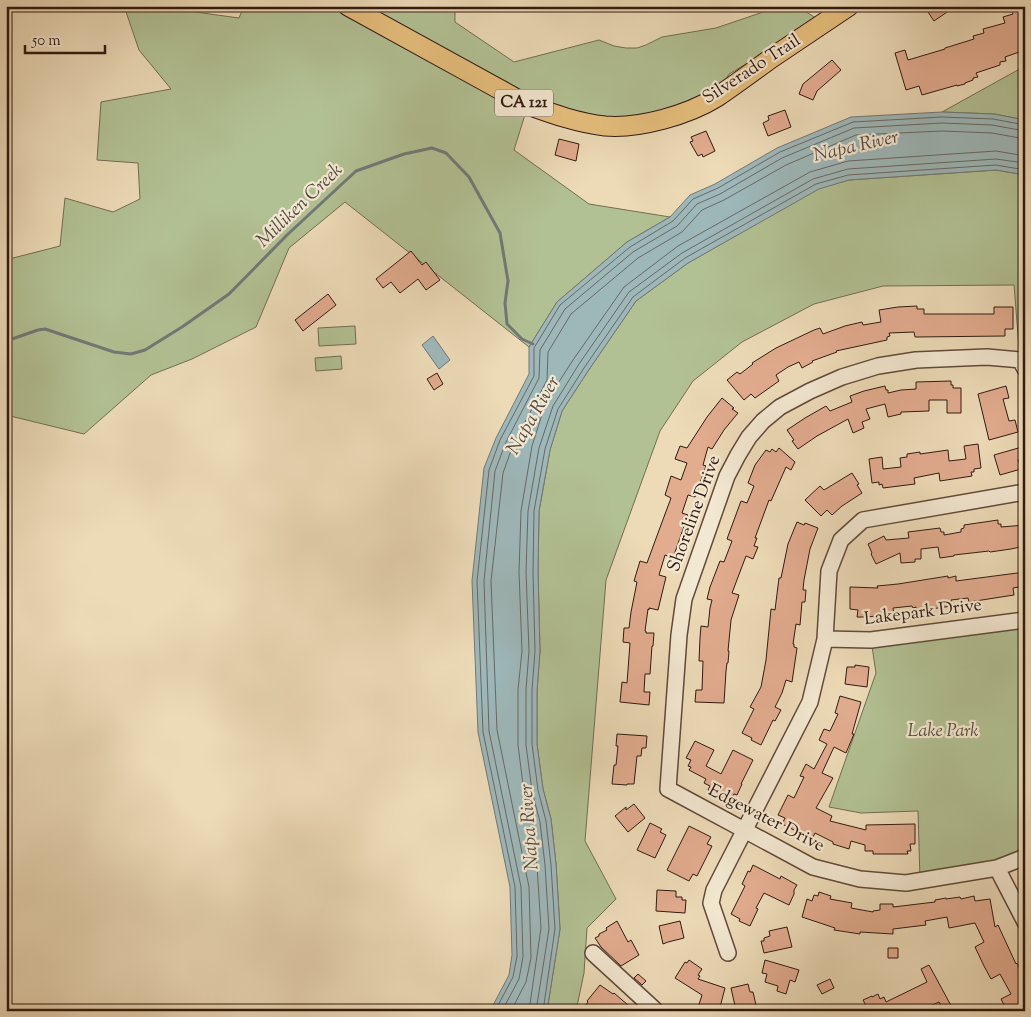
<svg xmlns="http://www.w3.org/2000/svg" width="1031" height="1017" font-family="'Sorts Mill Goudy',serif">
	<rect width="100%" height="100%" fill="#eddbb8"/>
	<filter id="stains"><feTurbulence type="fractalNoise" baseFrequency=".004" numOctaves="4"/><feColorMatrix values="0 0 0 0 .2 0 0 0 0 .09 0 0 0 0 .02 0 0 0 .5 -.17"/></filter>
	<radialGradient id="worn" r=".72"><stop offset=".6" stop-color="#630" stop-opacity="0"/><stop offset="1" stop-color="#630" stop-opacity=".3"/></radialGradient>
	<path fill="#b2c194" stroke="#726d52" d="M124 6H187L188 11 239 18 244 6H455V22L514 62 599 40 614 46 626 48H637L646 45 662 37 716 28 781 6 799 7 820 21 729 74 716 98 630 126 528 105 514 150 589 204 670 217 627 242 557 302 529 347 345 202 289 248 256 327 192 359 151 375 84 434 6 415V256L13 258 60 246 65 198 113 212 140 199 138 163 97 160 101 102 171 89 139 50Z
		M1025 66V120L994 114 942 112Z
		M996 170 1025 175V369L1020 360 1014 285 883 286 814 304 742 342 693 381 660 431 606 580 585 841 616 899 587 928 584 973 576 1011H547L560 929 556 864 551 819 543 789 537 744V691L540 651 538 572 539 511 550 450 562 411 588 371 636 301 688 263 819 188 849 180Z
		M355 326 356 344 319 346 318 328Z
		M341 356 342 369 316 371 315 358Z
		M1025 618V857L920 880 918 811 861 813 829 807 876 673 871 640Z"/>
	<path fill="#9eb8ba" stroke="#727876" d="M942 112 994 114 1025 120V175L996 170 849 180 819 189 688 263 636 301 588 371 562 411 550 450 539 511 538 572 540 651 537 691V744L543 789 551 819 556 864 560 929 547 1011H490L509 975 512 955 510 887 478 732 472 581 484 468 496 438 529 374V347L557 302 627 242 670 217 690 195 715 184 777 148 851 117Z
		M433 336 450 360 439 369 422 345Z"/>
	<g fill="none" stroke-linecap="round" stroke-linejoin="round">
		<path stroke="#686865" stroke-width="1" d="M495 1011 513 977 517 956 515 887 483 732 477 581 489 470 500 440 534 376V348L560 305 630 247 673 221 693 199 718 188 780 152 853 122 942 117 993 119 1025 125
			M502 1011 519 979 523 957 521 887 489 731 484 581 495 471 506 442 539 378 540 350 565 309 633 252 677 226 697 204 720 194 782 158 854 128 942 123 992 125 1025 131
			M511 1011 526 982 531 958 529 887 497 730 491 581 503 473 513 445 547 380 548 352 571 314 638 258 682 232 702 210 724 200 786 165 856 135 942 131 992 133 1025 139
			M529 1011 541 928 537 866 533 823 524 792 518 745V690L522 651 519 572 521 511 532 446 546 402 573 360 624 287 678 246 810 172 848 161 996 151 1025 156
			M536 1011 549 929 545 865 540 822 532 791 526 745V690L529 651 526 572 528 511 539 448 553 406 579 364 629 292 682 253 813 179 848 169 996 159 1025 163
			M543 1011 555 929 551 865 546 821 538 790 532 744V690L535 651 533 572 534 511 545 449 558 409 584 368 633 297 685 258 816 184 848 175 996 165 1025 170"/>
		<path stroke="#727876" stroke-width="3" d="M6 341 38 330 45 329 114 352 131 354 145 350 182 327 229 294 287 235 356 171 404 154 432 148 446 153 469 177 500 233 508 281 505 303 507 324 522 339 533 344"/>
	</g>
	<path fill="#e2ac8f" stroke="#311910" d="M924 6H956L934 21Z
		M1025 8V50L1005 57 1006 61 1000 62V65L976 73 978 77 973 78V80L965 83V84L957 86V85L922 95 919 86 906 90 895 53 905 50 908 60 945 49V48L974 39 973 36 984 33 983 29 1005 23 1003 17 1013 14 1012 12Z
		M832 60 841 70 817 91 813 100 799 94 803 84Z
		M785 110 791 127 768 136 763 123 769 120 768 116Z
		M706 131 715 151 703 157 702 154 698 156 690 142 693 141 691 137Z
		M559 139 579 144 576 161 555 155Z
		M411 251 422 265 426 262 440 280 426 290 418 279 400 293 391 282 383 288 376 279Z
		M328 294 336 305 303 331 295 320Z
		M917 306V309H924V314H994V307H1013V329H1005V336L915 337 914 332 889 333 890 336 887 337V340L836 351 837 352 812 361 813 362 802 368 799 362 788 367 776 375 779 381 755 398 751 394 744 400 727 380 737 372 740 374 753 364 752 363 776 348 814 330 820 328 823 334 845 326 862 322 863 325 881 322 879 310 898 307Z
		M437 373 443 384 434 390 427 379Z
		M951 381V385H953V388H961V413H947V400H929V411L901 412V414L888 417 885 404 866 409 870 419 862 422 864 428 853 433 848 419 817 436 798 449 792 441 794 440 787 430 805 418 826 406 830 411 852 402 850 396 864 391 885 386 886 390H888V393L901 390 916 389V382Z
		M1006 386 1009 398 1003 399 1009 421 1015 420 1018 432 989 440 978 394Z
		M722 398 734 408 732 409 738 413 724 430 712 449 708 447 703 465 706 466 695 497 688 495 682 513 688 515 673 558 665 555 659 575 666 577 658 610 649 608V610L648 609 645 631H646V633H654L653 646H652L650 674H645L644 692H650L649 705 620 702 622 682 627 683 630 643 623 642 624 628H629L631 612 637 582 634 581 640 561 647 563 658 533 671 498 665 495 671 476 681 480 687 463 675 459 680 446 687 448 707 417Z
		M978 444 981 468 974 469V472H971L972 476 940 481 939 473 914 478 915 484 883 488 882 484 879 485V482L872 483 869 459 882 457 883 469 901 467 900 458 907 457V454L920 452V454L948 450 949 461 966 459 964 446Z
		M1022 447 1025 459 1018 460 1021 469 1000 475 994 455Z
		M779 448 795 462 791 470 786 467 771 501 769 500 755 538H757L754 546 758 547 753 559 746 556 732 593 739 595 731 620 728 651H729L728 663H727L726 671 724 703 695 702 696 690H702L703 661H699L700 638 701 626 708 627 710 608 712 600 707 599 710 587 720 561 724 562 732 541 727 539 741 501 747 503 754 486 748 483 755 465 766 450 770 452 772 449 776 452Z
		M852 473 859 484 857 485 862 493 842 506 832 515 827 510 821 516 805 500 820 486 824 490Z
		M998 520V524H1001V527L1025 525V546L1011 549 990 552 989 551 954 555V556L940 558 938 547 921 549V559H915V562L901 563 900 553 876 564 871 554 872 553 868 544 884 536 886 540 909 538 908 532 940 528 941 532H944V535L961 532V529L964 528V525Z
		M797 522 804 525 805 523 818 528 810 549 804 580 803 590H806L805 602H802L800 625 796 624 793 644H794V647L797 648 792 682 786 680 782 693 775 707 781 710 775 721 773 720 761 745 751 740 752 738 742 733 754 709 750 707 761 687 766 660 771 609 775 610 779 578H781L788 544Z
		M1025 572V586L1013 588 1014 595 969 602 968 598 951 600 952 606 916 611V607L913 608 912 606 893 608 894 614 867 617H857L858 610 850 609V587L878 588 877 586 898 584 948 576V578L956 576V581Z
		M855 665 869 667 867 687 845 684 847 667H855Z
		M840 696 861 702 852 734H854L846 753 834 747 822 773 833 778 816 808 832 816 830 821 866 830V825L915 824V844H910L911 851H907L908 854H873V851H865V845L851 841 849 849 833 844V842L815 833 812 839 782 824 785 818 778 815 788 795 794 798 804 777 800 776 806 764 814 769 827 744 819 740 824 729 830 731 838 714 835 713Z
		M617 734 647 736 646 748H642L641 756H637L634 784H627V785L612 784 614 765H616L618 746H616Z
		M695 741 714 750 706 766 721 774 733 750 753 760 741 784H742L737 795 734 794 732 797 726 794 724 798 708 790 710 786 704 783 706 779 689 770 691 767 688 766 691 760 686 758Z
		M634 804 645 818 628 832 615 816 626 807V810Z
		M650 823 662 829 660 832 666 835 655 858 637 850Z
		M689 826 711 837 707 844 712 846 697 876 693 874 689 881 667 870Z
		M753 865 780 879 781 876 797 885 794 890V894L789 905 764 893 756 908 758 909 750 926 739 921 740 919 731 914 745 886 742 884 748 871 750 872Z
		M657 890 676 891V897H682V900H686L685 913 656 911Z
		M819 892 831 896 830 899 852 903 851 908 873 912V911L880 910V904H893V907L935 902V900L946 898V899L960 897 961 899 974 896 975 901 990 899 995 927 998 925 1016 964 1017 963 1025 979V1011H1007L1001 999 1011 994 1000 974 991 979 984 966 975 947 984 942 975 923 949 928 947 917 925 921 926 925 893 929V934L860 932V934L834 930 835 928 802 917 807 899 812 901 814 895 818 896Z
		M617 921 628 942 631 940 639 955 621 966 601 947 595 938 599 936V934L607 930 606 928Z
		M680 921 684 938 668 942 663 944 659 926Z
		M787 927 792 947 764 953 761 941H764V938L770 936 769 931Z
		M888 948H898V958H888Z
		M689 960 702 969 698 975 700 976 698 979 725 988 719 1011H697L702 995 675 978 685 962 687 963Z
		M765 960 799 970 795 982 790 980 786 994 777 991 778 986 765 982 767 974 762 973Z
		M929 965 954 1011H944L939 1002 920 1011H867L868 1010 863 1000 872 996V997L878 994 880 999 884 997 886 1002 927 982 921 969Z
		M638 974 646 981 642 985 634 978Z
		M830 979 834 988 822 994 817 985Z
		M748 984 750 992H753L756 1005 736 1010 731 988Z
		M600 985 613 994 614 993 635 1011H581L588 1002 587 1001Z"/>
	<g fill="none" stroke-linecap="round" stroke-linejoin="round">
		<g stroke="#604a3a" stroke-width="18">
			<path id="minor" d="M1025 369 1020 360 987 357 916 360 878 366 842 377 810 391 780 407 763 421 749 437 738 455 727 476 684 599 679 635 668 789 813 867 860 879 906 883 997 868 1025 857
				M825 639 871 640 1025 620
				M997 868 1025 922
				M593 953 654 1009 653 1011
				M728 953 711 903 714 890 810 702 825 639 829 571 841 540 863 520 1025 492"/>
		</g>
		<g stroke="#311910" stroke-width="21">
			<path id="major" d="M348 6 528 105C553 114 578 123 605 126 639 129 688 115 717 97 736 84 755 70 773 57 798 40 824 23 849 6"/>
		</g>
		<use href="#minor" stroke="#f3e8d1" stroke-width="15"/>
		<use href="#major" stroke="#e6be7c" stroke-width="19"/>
	</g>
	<g text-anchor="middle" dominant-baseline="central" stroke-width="4.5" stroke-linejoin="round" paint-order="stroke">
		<rect fill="#f3e8d1" stroke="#6b574a" stroke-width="1" x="495" y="89.5" width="58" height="27" rx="4"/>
		<g font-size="16" font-weight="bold" fill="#311910">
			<text x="524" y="103">CA 121</text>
		</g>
		<g font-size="18" fill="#311910" stroke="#f3e8d1">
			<text transform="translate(752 70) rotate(-33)">Silverado Trail</text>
			<text transform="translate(695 514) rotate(-70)">Shoreline Drive</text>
			<text transform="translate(923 613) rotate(-7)">Lakepark Drive</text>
			<text transform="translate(766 819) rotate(27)">Edgewater Drive</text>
		</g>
		<g font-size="18" font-style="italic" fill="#584b38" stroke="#f3e8d1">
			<text x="943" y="732">Lake Park</text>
		</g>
		<g font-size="19" font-style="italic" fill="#524943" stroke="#f3e8d1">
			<text transform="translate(856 147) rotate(-13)">Napa River</text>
			<text transform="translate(300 206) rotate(-44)">Milliken Creek</text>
			<text transform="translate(534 416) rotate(-60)">Napa River</text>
			<text transform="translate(530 827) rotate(-94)">Napa River</text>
		</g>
	</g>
	<rect width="1031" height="1017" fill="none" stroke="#eddbb8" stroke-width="25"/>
	<rect x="8" y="8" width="1016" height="1002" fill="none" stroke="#311910" stroke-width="2.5"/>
	<rect x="12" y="12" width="1006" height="992" fill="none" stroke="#311910"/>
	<path d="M25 45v8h80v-8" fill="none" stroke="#311910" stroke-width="2.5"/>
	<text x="32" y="45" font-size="15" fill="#311910" stroke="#f3e8d1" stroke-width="4" paint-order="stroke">50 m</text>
	<rect width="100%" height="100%" filter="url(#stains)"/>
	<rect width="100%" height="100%" fill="url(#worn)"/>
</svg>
